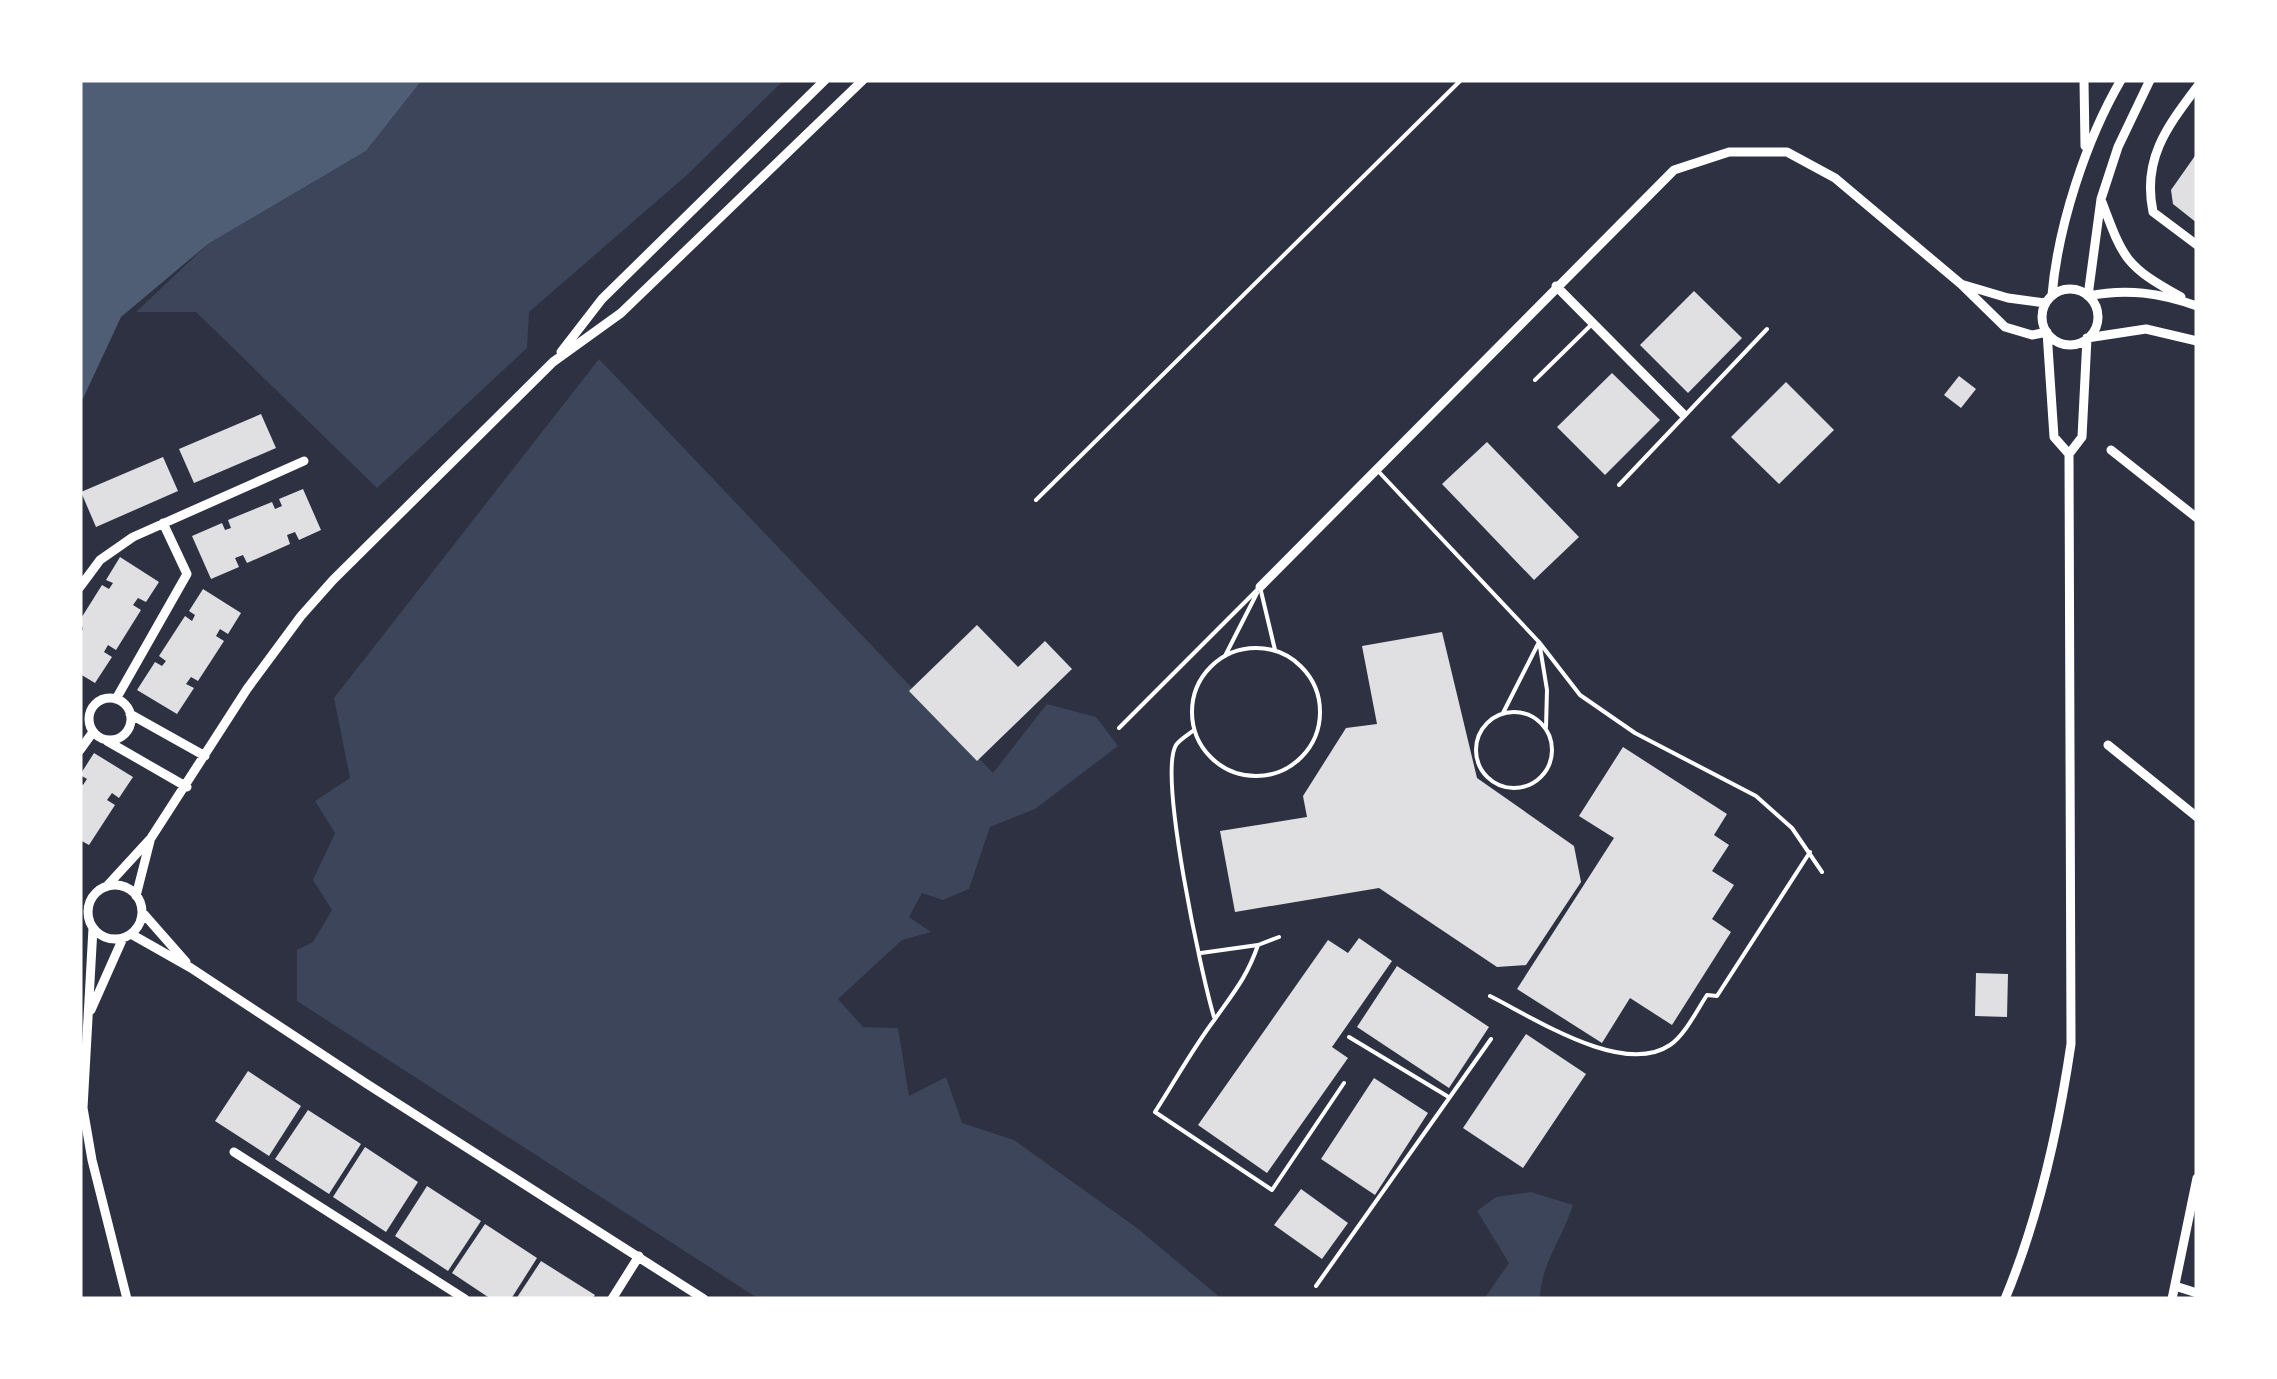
<svg xmlns="http://www.w3.org/2000/svg" width="2277" height="1379" font-family="Bitter,serif">
	<rect width="100%" height="100%" fill="#2d3142"/>
	<path fill="#3c4559" d="M422 80H784L687 175 529 312 527 348 377 488 196 312H136L208 244 366 151Z
		M599 359 993 773 1047 704 1096 717 1118 746 1035 809 990 827 969 889 943 900 922 893 909 917 931 932 902 940 838 999 863 1027 898 1028 909 1096 946 1077 962 1123 1014 1140 1137 1228 1222 1299H759L297 1001V950L313 942 332 910 313 880 335 833 315 801 350 778 334 698Z
		M1531 1192 1573 1205C1563 1237 1540 1266 1540 1299H1484L1509 1263 1477 1211 1496 1197Z"/>
	<path fill="#4f5d75" d="M80 80H422L366 151 208 244 121 317 80 405Z"/>
	<path fill="#e0e0e3" d="M2197 153V223L2173 204 2171 190Z
		M1694 291 1742 338 1688 393 1640 345Z
		M1612 373 1660 420 1605 475 1557 427Z
		M1959 376 1976 389 1961 408 1944 395Z
		M1786 382 1834 430 1779 484 1731 437Z
		M261 414 276 448 194 483 179 449Z
		M1487 442 1579 537 1534 580 1442 484Z
		M163 457 178 491 96 527 81 492Z
		M303 489 321 530 299 540 295 532 287 535 290 544 247 563 243 555 235 558 239 567 211 579 192 536 222 523 225 530 231 528 228 520 272 502 275 509 282 506 279 499Z
		M120 557 159 582 146 602 138 598 133 605 141 610 116 650 108 645 104 652 112 657 95 683 80 674V634L83 629 80 620 102 585 109 589 113 583 106 580Z
		M203 589 241 613 228 634 220 629 216 636 224 641 198 681 191 677 186 684 194 688 177 714 137 690 155 662 162 666 166 661 159 656 185 616 192 621 195 615 189 611Z
		M977 625 1018 667 1045 641 1072 669 977 761 909 691Z
		M1442 632 1477 778 1574 846 1581 882 1526 965 1497 967 1379 888 1235 912 1220 831 1307 817 1303 796 1346 728 1377 724 1362 646Z
		M1623 747 1727 814 1714 835 1729 845 1712 871 1734 885 1712 919 1731 932 1672 1025 1630 998 1602 1043 1517 989 1614 838 1579 816Z
		M94 753 133 777 119 798 112 793 107 800 115 805 89 845 80 840V783L83 785 87 779 80 775Z
		M1359 938 1392 961 1332 1047 1348 1058 1267 1173 1198 1125 1328 940 1348 953Z
		M1397 966 1489 1027 1449 1088 1357 1027Z
		M1976 973 2008 974 2007 1017 1975 1016Z
		M1526 1034 1586 1074 1523 1168 1463 1128Z
		M248 1071 301 1106 269 1156 215 1121Z
		M1374 1078 1428 1113 1375 1195 1321 1159Z
		M308 1110 361 1144 329 1194 275 1159Z
		M365 1147 418 1182 386 1232 333 1197Z
		M427 1186 481 1221 448 1271 395 1236Z
		M1301 1189 1348 1223 1322 1259 1274 1225Z
		M485 1224 537 1258 511 1299H491L452 1273Z
		M541 1261 595 1295 592 1299H516Z"/>
	<g fill="none" stroke-linecap="round" stroke-linejoin="round">
		<path stroke="#fff" stroke-width="4" d="M1535 380 1590 326
			M1379 472 1539 642 1580 695 1635 733 1756 796 1792 828 1822 872
			M1619 485 1767 329
			M1036 500 1461 80
			M1260 587 1275 650
			M1540 647 1547 690 1546 727
			M1192 712a64 64 0 1 1 128 0a64 64 0 1 1-128 0Z
			M1225 656 1257 593
			M1476 750a38 38 0 1 1 76 0a38 38 0 1 1-76 0Z
			M1503 713 1539 642
			M1119 728 1260 587
			M1194 730C1189 734 1179 740 1176 745 1158 775 1202 977 1214 1017
			M1258 945 1279 937
			M1201 953 1258 945C1247 977 1234 992 1215 1019 1193 1048 1175 1081 1155 1112L1272 1190 1344 1083
			M1490 996C1534 1018 1623 1077 1670 1045 1685 1035 1697 1010 1707 995L1717 996 1810 852
			M1349 1037 1447 1096
			M1316 1286 1491 1039"/>
		<path stroke="#fff" stroke-width="9" d="M2084 80 2085 146
			M2150 80 2118 147 2101 199 2088 296C2127 288 2160 293 2197 306
			M2197 87C2167 127 2142 159 2153 212L2197 245
			M2102 202C2124 261 2126 266 2181 297
			M1964 285 2008 298 2045 303
			M1556 286 1683 414
			M2042 317a28 28 0 1 1 56 0a28 28 0 1 1-56 0Z
			M2052 295C2058 226 2086 140 2121 80
			M561 352 602 299 825 80
			M2111 450 2197 518
			M80 587 100 560 133 537 304 461
			M1260 587 1674 170 1729 152H1787L1835 178 1961 284 2005 327 2032 335 2047 332 2054 437 2069 454
			M89 719a21 21 0 1 1 42 0a21 21 0 1 1-42 0Z
			M116 699 187 574 163 523
			M130 714 205 756
			M107 741 187 787
			M2108 745 2197 817
			M80 750 93 732
			M88 912a27 27 0 1 1 54 0a27 27 0 1 1-54 0Z
			M106 887 151 838 247 689 301 616 333 580 553 362 621 313 863 80
			M136 896 150 841
			M142 912 186 962
			M93 928 83 1108 92 1160 127 1299
			M131 934 191 968 367 1084 704 1299
			M91 1010 123 938
			M234 1152 465 1299
			M2175 1286 2197 1293
			M612 1299 639 1256
			M2005 1299C2039 1217 2058 1132 2071 1044L2069 454 2082 437 2087 338 2146 329 2197 341
			M2172 1299 2197 1178"/>
	</g>
	<rect width="2277" height="1379" fill="none" stroke="#ffffff" stroke-width="165"/>
</svg>
